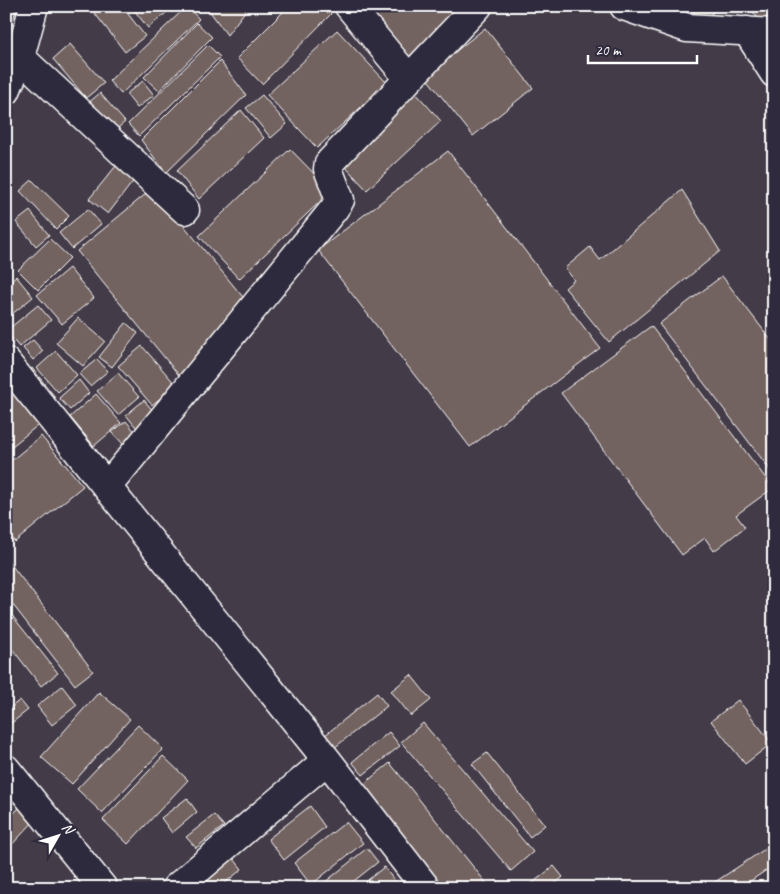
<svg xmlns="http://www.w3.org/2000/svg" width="780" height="894" font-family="Caveat,sans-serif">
	<rect width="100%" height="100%" fill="#433b48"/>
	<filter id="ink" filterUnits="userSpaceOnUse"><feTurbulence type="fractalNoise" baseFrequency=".02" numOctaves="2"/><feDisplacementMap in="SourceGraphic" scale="10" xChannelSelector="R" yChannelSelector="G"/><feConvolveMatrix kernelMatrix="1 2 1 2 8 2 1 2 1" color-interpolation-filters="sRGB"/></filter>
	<g filter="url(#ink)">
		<path fill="#736460" stroke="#fff" d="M6 6H18L6 37Z
			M89 6H122L145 36 125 52Z
			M131 6H170L172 8 148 28Z
			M187 6 199 19 121 94 109 81Z
			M206 6H249L227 35Z
			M289 6H323L331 14 262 84 237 58Z
			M364 6H458L411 60Z
			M688 6H719L703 22Z
			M748 6H774V13L761 22Z
			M197 23 212 37 159 91 144 77Z
			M485 28 533 88 473 136 425 76Z
			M337 30 387 83 317 148 267 95Z
			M70 44 104 83 86 98 53 59Z
			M208 45 220 57 139 136 128 124Z
			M220 61 246 95 166 173 141 140Z
			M143 81 154 95 137 108 126 94Z
			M414 91 441 121 367 190 339 160Z
			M100 93 125 122 112 133 87 104Z
			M262 95 287 124 271 138 246 108Z
			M241 110 264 138 199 199 177 171Z
			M290 149 331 191 239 279 199 236Z
			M448 151 600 348 470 447 318 250Z
			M120 161 138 175 108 214 89 199Z
			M32 180 69 216 56 229 20 191Z
			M153 188 247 302 182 379 77 251Z
			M682 190 720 251 609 342 565 288 574 280 565 268 590 247 600 260Z
			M88 209 101 224 72 249 59 233Z
			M30 211 49 235 36 246 16 222Z
			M50 239 70 258 38 290 18 270Z
			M69 268 94 298 62 324 37 295Z
			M16 276 33 297 6 319V284Z
			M722 276 774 344V475L659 324Z
			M38 305 51 320 19 347 6 331Z
			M78 318 105 341 83 366 56 343Z
			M126 323 138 333 112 367 99 357Z
			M651 326 773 488 736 515 745 527 714 551 705 538 682 555 561 393Z
			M33 340 43 351 33 360 23 348Z
			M142 346 176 385 152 405 118 366Z
			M56 351 77 375 58 392 37 368Z
			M97 359 108 371 90 386 79 374Z
			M32 368 55 397 46 404 23 375Z
			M118 373 139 397 118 415 97 391Z
			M6 377 43 421 6 451Z
			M79 380 89 393 70 410 59 398Z
			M96 394 121 423 94 446 70 417Z
			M144 400 158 417 140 432 126 415Z
			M126 421 136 433 123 444 112 432Z
			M41 436 83 486 15 542 6 531V465Z
			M6 558 93 671 75 685 6 596Z
			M6 608 58 673 41 686 6 641Z
			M411 675 431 700 411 716 391 691Z
			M62 686 77 705 52 725 37 706Z
			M99 692 130 719 72 784 41 757Z
			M377 693 387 706 334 748 324 736Z
			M20 700 28 710 9 725 6 721V711Z
			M738 700 772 743 745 764 711 721Z
			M423 723 533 852 511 871 401 742Z
			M138 725 163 749 102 813 77 789Z
			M389 732 400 746 363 775 352 762Z
			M487 753 545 825 530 837 472 764Z
			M163 756 188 780 128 844 103 820Z
			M390 763 487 884 482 888H443L361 786Z
			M6 788 19 797 6 811Z
			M187 798 197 812 172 833 161 818Z
			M22 805 36 819 6 851V821Z
			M310 806 325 827 284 860 268 839Z
			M214 815 224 826 196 848 186 837Z
			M346 822 363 843 311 885 294 863Z
			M774 843V865L740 888H706Z
			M367 848 378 862 345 888H318Z
			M230 854 242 869 219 888H193Z
			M554 866 563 877 550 888H532L530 885Z
			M384 867 400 888H358Z
			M246 880 252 888H235Z
			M273 880 279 888H264Z"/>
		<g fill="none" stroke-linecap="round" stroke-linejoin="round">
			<g stroke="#fff" stroke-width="31">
				<path id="minor" d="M349 6 409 79
					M624 6 687 28 774 33
					M747 31 774 73
					M20 57 185 210
					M6 91 20 57 34 6
					M6 362 327 760
					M107 487 334 209 340 200 328 169 329 163 478 6
					M6 769 103 888
					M176 888 327 760 426 888"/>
			</g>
			<use href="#minor" stroke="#2f2a3d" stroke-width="28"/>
		</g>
	</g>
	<rect width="780" height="894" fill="none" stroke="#2f2a3d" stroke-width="25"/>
	<rect x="12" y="12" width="755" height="869" fill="none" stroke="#fff" stroke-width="2" filter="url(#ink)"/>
	<g transform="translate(58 836) rotate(51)" stroke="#2f2a3d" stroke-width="4" paint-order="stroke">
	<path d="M0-4L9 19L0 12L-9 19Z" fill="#ffffff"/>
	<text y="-8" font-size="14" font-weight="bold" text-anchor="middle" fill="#ffffff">N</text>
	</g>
	<path d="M588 55v8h109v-8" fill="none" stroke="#ffffff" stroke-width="2.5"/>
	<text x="595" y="55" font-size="15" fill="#ffffff" stroke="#2f2a3d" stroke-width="4" paint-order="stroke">20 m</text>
</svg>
